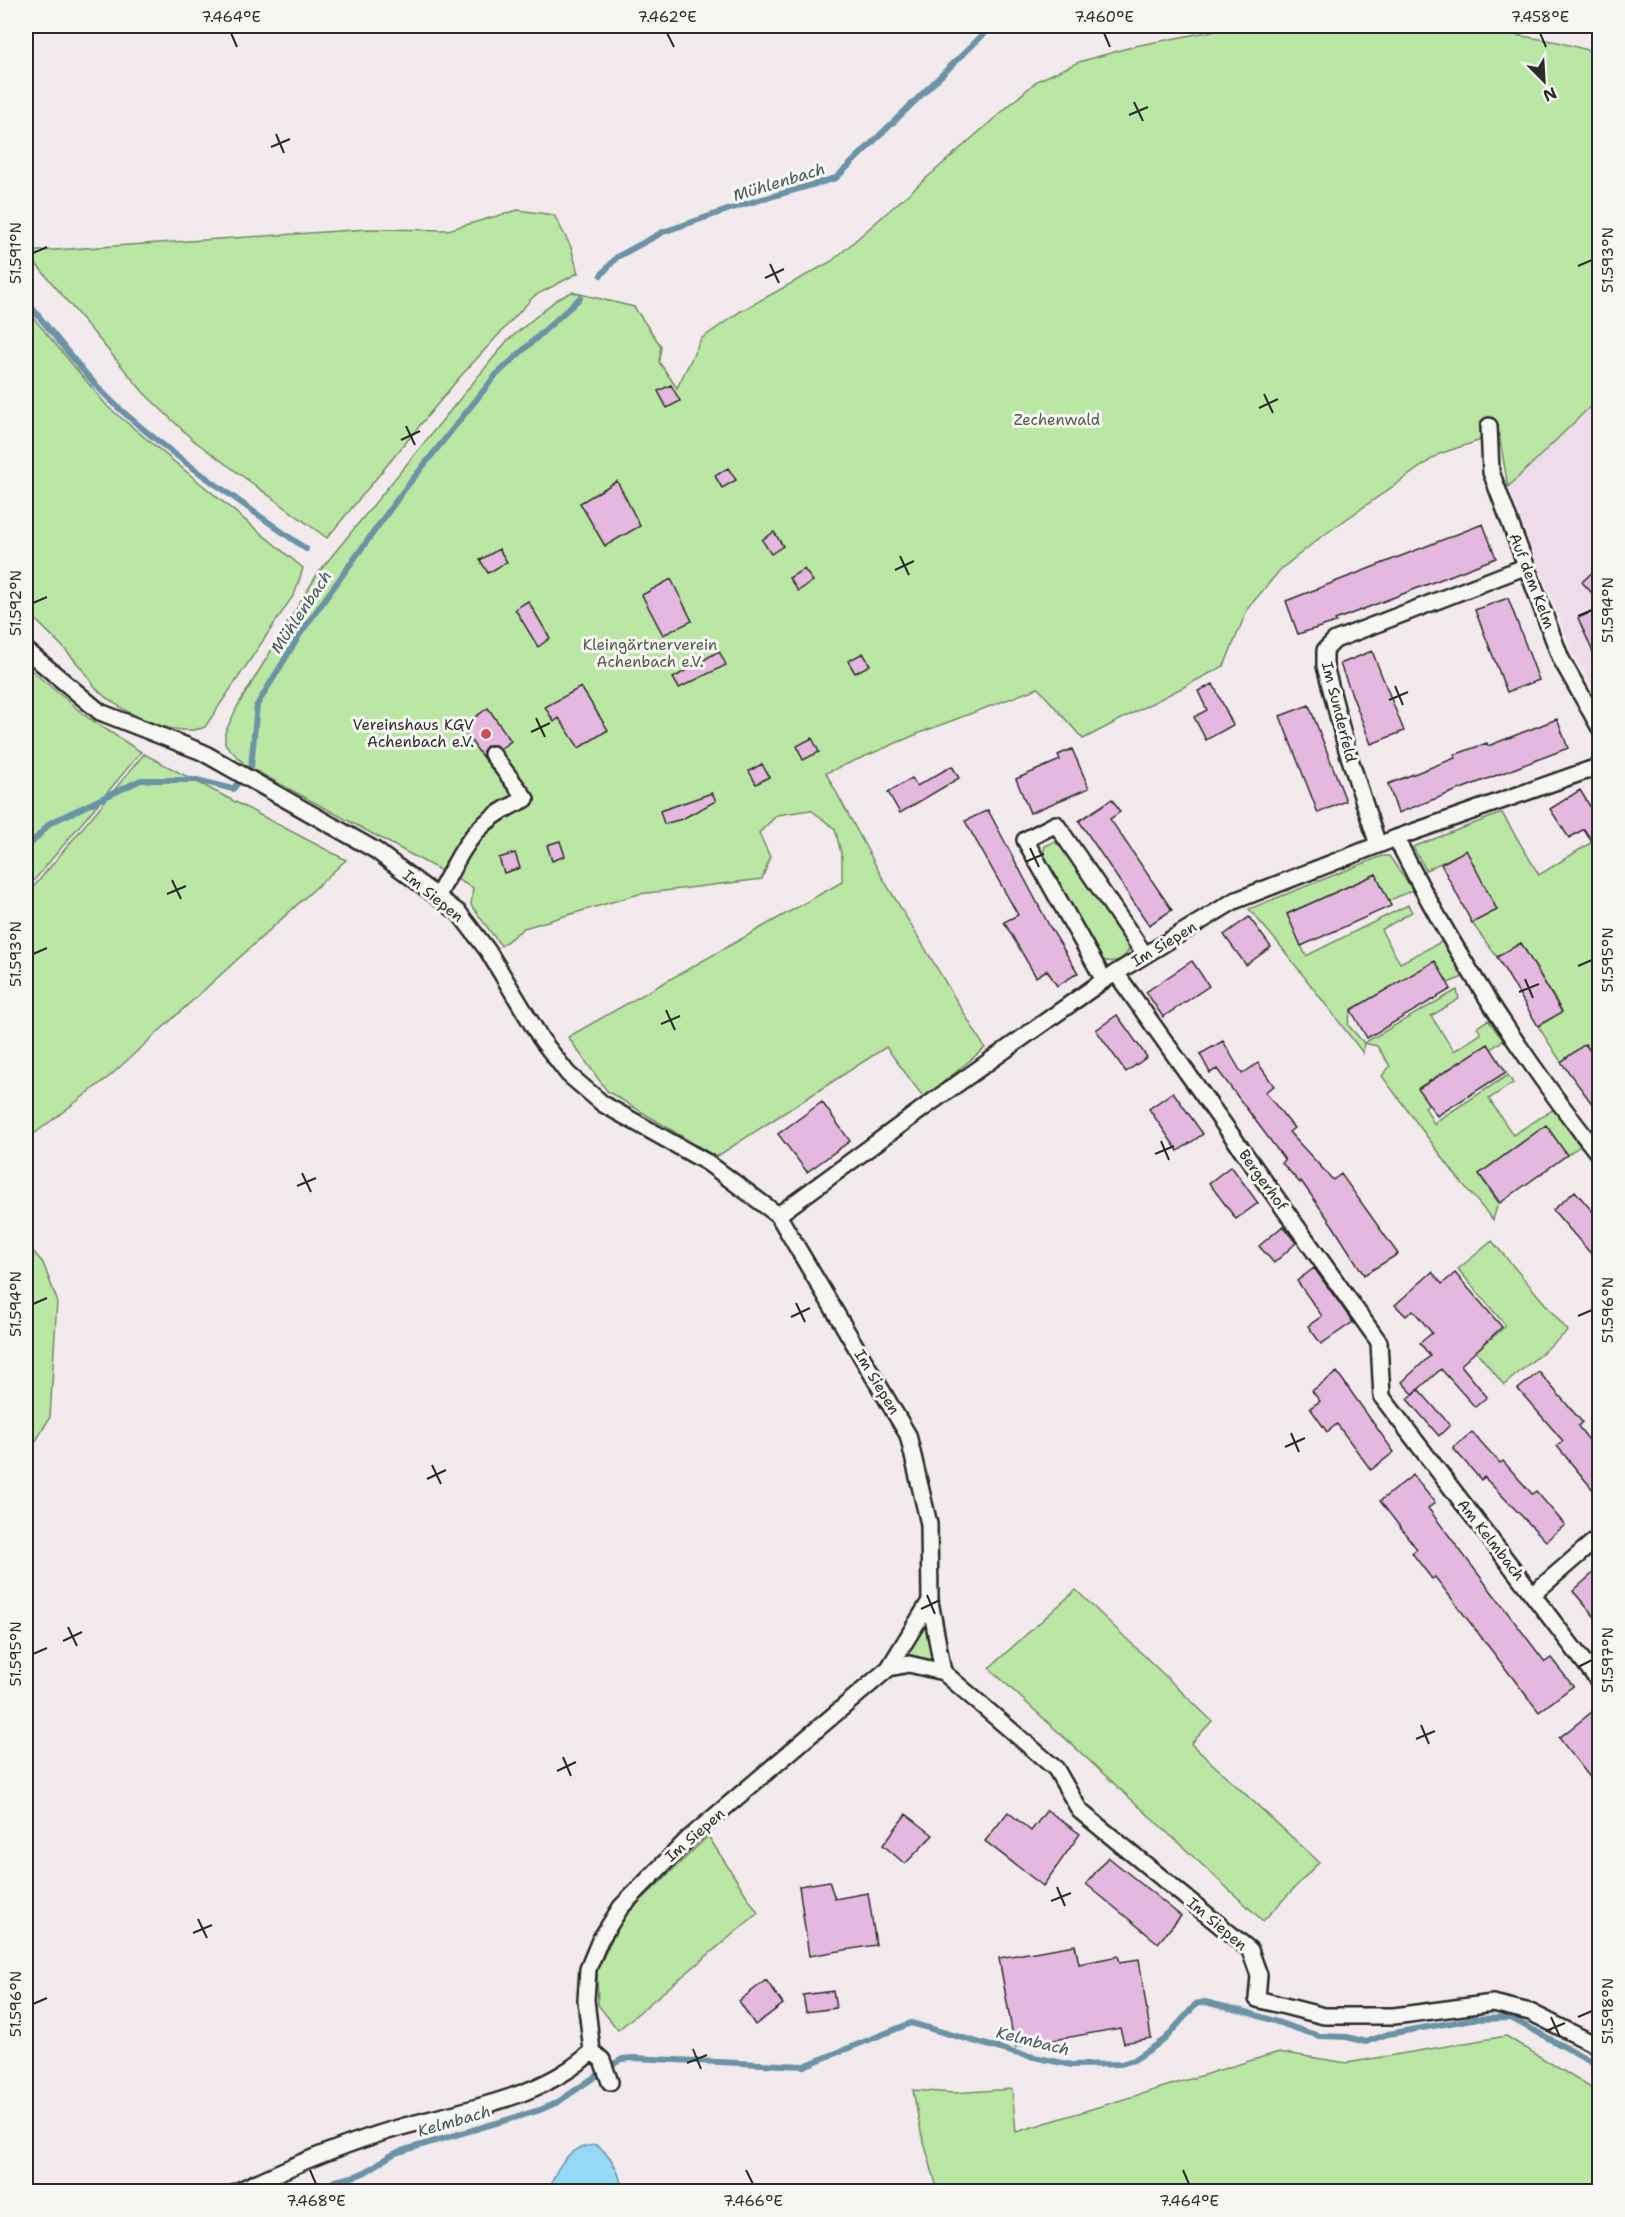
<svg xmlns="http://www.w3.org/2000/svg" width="1625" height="2217" font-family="'Shantell Sans',sans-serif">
	<rect width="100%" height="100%" fill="#f3eaee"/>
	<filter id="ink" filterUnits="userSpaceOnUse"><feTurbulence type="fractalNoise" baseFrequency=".0167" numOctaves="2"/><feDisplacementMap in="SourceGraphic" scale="12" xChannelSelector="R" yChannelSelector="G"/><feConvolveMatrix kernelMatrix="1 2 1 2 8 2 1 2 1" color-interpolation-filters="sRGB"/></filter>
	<g filter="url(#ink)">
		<path fill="#efdbea" d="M1599 398V696L1574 655 1508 487Z"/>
		<path fill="#bbe7a4" stroke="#738968" stroke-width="1.5" d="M1238 26H1461L1558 42 1595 52 1600 67 1599 398 1508 487 1499 434 1439 454 1321 537 1281 569 1248 608 1224 666 1083 739 1038 688 922 732 826 773 882 877 985 1048 924 1098 886 1047 716 1157 607 1091 568 1037 842 882V857L835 829 811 810 777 815 759 833 770 857 762 879 639 894 524 928 501 946 471 905 473 888 245 765 225 744V733L237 707 318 573 507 341 556 300 572 292 634 307 661 346 659 362 677 388 701 339 741 311 832 261 1037 81 1079 62 1135 46Z
			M518 210 554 215 571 247 578 273 534 296 459 378 327 538 193 440 144 393 26 252 368 229 448 230Z
			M26 309 108 407 303 568 295 593 205 727C176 739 127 714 103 695 93 687 86 673 77 663 62 644 43 628 26 610Z
			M26 666 87 717 141 752 26 890Z
			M144 754 346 860 110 1076 26 1140V896Z
			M1502 813 1539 875 1592 842 1600 852 1599 1063 1585 1044 1561 1062 1538 1026 1562 1011 1521 943 1497 957 1472 923 1497 910 1466 851 1426 870 1413 847Z
			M1054 842 1062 846 1125 937 1130 948C1123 961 1114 965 1101 959L1043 855 1045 846Z
			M1382 856H1389L1413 890 1388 901 1376 874 1287 914 1306 956 1408 905 1412 912 1381 930 1400 963 1443 941 1463 977 1448 983 1435 962 1351 1010 1348 1025 1364 1043 1457 990 1459 999 1431 1016 1454 1051 1481 1034 1477 1027 1488 1020 1503 1040 1491 1049 1488 1045 1418 1088 1429 1104 1425 1107 1435 1126V1122L1508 1075 1513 1083 1489 1099 1513 1135 1554 1109 1580 1146 1567 1155 1546 1126 1479 1174 1498 1203 1493 1220 1457 1177 1382 1076 1390 1066 1377 1046 1364 1043 1363 1053 1279 944 1249 909Z
			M1492 1241 1568 1331 1504 1385 1476 1351 1506 1326 1458 1269Z
			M26 1243 43 1263 57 1300 50 1417 26 1458Z
			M1076 1590 1212 1721 1191 1744 1319 1862 1263 1921 989 1668Z
			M930 1601 943 1672 902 1664 900 1652Z
			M708 1836 758 1913 618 2030 598 2005 597 1970 622 1919Z
			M1506 2036 1599 2093V2191H938L921 2132 913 2090 953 2093 1012 2089 1016 2132 1279 2052 1347 2063Z"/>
		<path fill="#94d9f6" stroke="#6a93a5" stroke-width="1.5" d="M596 2145C613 2156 620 2172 622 2191H549C556 2167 568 2146 596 2145Z"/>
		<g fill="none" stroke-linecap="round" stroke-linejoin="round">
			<path stroke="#6a93a5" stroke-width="6" d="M601 275 617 257 663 232 742 205 836 178 992 26
				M26 301C57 337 86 379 122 411 180 462 244 504 306 549
				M26 849 50 823 141 780H197L233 789 251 767 257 705 302 631 404 490 496 375 580 298
				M610 2066 622 2059 633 2058 804 2066 911 2023 1015 2053 1072 2065 1121 2064 1134 2060 1164 2040 1196 2004 1205 2002 1250 2013 1319 2036 1347 2037 1366 2042 1388 2034 1473 2019 1511 2018 1600 2066
				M317 2192C338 2175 346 2182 365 2172 376 2166 386 2157 398 2152L540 2110 558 2102 599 2074"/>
		</g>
		<path fill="#e5b9df" stroke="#2b2b2b" stroke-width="1.5" d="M671 385 680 401 667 408 658 391Z
			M728 468 736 480 722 488 715 476Z
			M617 481 640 526 605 546 580 503Z
			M1483 524 1496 558 1335 620 1336 622 1298 634 1286 601Z
			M774 532 783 546 771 554 762 540Z
			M499 549 507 562 488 573 480 560Z
			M1599 566V601L1582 582Z
			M804 569 813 581 798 591 789 578Z
			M671 579 692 621 663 635 642 595Z
			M1508 598 1539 680 1507 692 1475 610Z
			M528 601 550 638 538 647 515 609Z
			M1599 609V666L1578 618Z
			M719 651 726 665 679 688 673 678Z
			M1372 651 1404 731 1371 744 1340 664Z
			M863 653 870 665 855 673 848 661Z
			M1213 684 1233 725 1206 740 1194 717 1207 710 1198 691Z
			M581 687 608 730 579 748 559 718 554 722 545 707Z
			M1309 705 1346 801 1318 813 1280 716Z
			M488 708 511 741 500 749 495 745 487 746 483 751V758L461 727Z
			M1557 719 1568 748 1398 813 1388 784 1455 758 1454 755 1487 743 1488 746Z
			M812 738 819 752 803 760 797 746Z
			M1072 749 1089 788 1030 813 1016 779 1060 760 1058 755Z
			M762 764 769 777 756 784 749 771Z
			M952 766 959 778 900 813 888 792 912 778 917 786Z
			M1580 790 1599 821V852L1584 829 1569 838 1550 809Z
			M712 793 716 801 682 819 664 824 660 811Z
			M1112 799 1120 812 1110 819 1172 910 1149 925 1079 821Z
			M988 810 1050 927 1078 973 1057 986 1047 970 1036 977 1004 922 1018 915 965 821Z
			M560 841 565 856 552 861 547 845Z
			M1466 850 1497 910 1472 923 1441 864Z
			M515 853 520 868 504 873 499 858Z
			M1376 874 1391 906 1301 946 1287 914Z
			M1249 917 1271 947 1246 965 1224 935Z
			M1521 943 1562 1012 1538 1026 1497 957Z
			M1192 961 1209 986 1163 1017 1146 992Z
			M1435 961 1451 989 1367 1038 1351 1010Z
			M1117 1015 1147 1057 1126 1072 1096 1030Z
			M1223 1041 1242 1074 1258 1063 1274 1086 1265 1092 1294 1128 1289 1132 1333 1180 1341 1174 1398 1254 1364 1275 1333 1226 1301 1181 1300 1183 1282 1163 1285 1160 1217 1069 1210 1073 1200 1054Z
			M1488 1044 1506 1072 1437 1116 1418 1089Z
			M1585 1044 1599 1063V1113L1561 1062Z
			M1173 1092 1203 1134 1178 1151 1149 1109Z
			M822 1102 850 1141 807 1172 778 1134Z
			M1546 1125 1567 1155 1500 1203 1479 1174Z
			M1231 1166 1258 1203 1236 1219 1209 1183Z
			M1575 1191 1599 1219V1263L1553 1210Z
			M1283 1226 1296 1243 1274 1263 1259 1246Z
			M1314 1268 1353 1322 1321 1344 1308 1326 1322 1316 1297 1281Z
			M1432 1272 1442 1284 1455 1273 1502 1327 1461 1365 1487 1397 1475 1407 1441 1369 1413 1394 1402 1382 1430 1356 1420 1343 1432 1333 1413 1310 1406 1316 1395 1305Z
			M1337 1372 1394 1452 1371 1470 1337 1424 1327 1432 1310 1408 1320 1401 1312 1391Z
			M1539 1372 1582 1422 1578 1426 1599 1453V1497L1557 1446 1563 1441 1518 1389Z
			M1419 1390 1450 1425 1439 1436 1407 1399Z
			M1472 1432 1500 1463 1503 1461 1532 1494 1536 1491 1565 1525 1546 1541 1484 1477 1481 1480 1453 1448Z
			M1413 1475 1435 1503 1428 1508 1545 1662 1551 1658 1573 1686 1539 1712 1435 1577 1432 1579 1412 1553 1417 1549 1380 1501Z
			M1599 1568V1622L1573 1591Z
			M1592 1712 1599 1721V1789L1559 1738Z
			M1047 1810 1080 1834 1043 1886 985 1841 1008 1812 1031 1831Z
			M906 1814 933 1835 905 1864 883 1845Z
			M1108 1857 1181 1916 1158 1943 1086 1884Z
			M829 1881 835 1899 868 1893 876 1945 809 1956 799 1886Z
			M1075 1945 1079 1964 1118 1956 1120 1962 1139 1959 1151 2038 1124 2043 1120 2028 1015 2047 999 1958Z
			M766 1980 783 2004 755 2025 739 2001Z
			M833 1991 836 2008 806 2012 803 1995Z"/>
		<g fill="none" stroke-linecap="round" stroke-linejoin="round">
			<g stroke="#2b2b2b" stroke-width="20">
				<path id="street" d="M1489 426 1491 472 1561 659 1600 728
					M26 650 100 712 202 752 375 850 459 913 488 951 541 1039 568 1074 603 1104 708 1163 778 1215 908 1435 929 1524 930 1601 943 1672
					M1396 838C1452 951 1522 1057 1600 1156
					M1378 845 1347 750 1325 666V650L1335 640 1527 566
					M437 897C465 847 471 822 526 799L492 754
					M1116 973 1379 1342 1382 1397 1600 1683
					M1104 980 1025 840 1056 824 1145 955
					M778 1215 929 1104 1104 980 1234 901 1396 838 1600 766
					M1533 1594 1600 1536
					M889 1668 909 1664 943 1672 1056 1769 1080 1811 1250 1950 1259 1975 1257 1999 1324 2016H1394L1493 2003 1530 2012 1600 2047
					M592 2051 586 2000 588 1969 600 1940 621 1907 688 1839 889 1668 930 1601
					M592 2051 602 2060 610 2082
					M236 2192C288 2167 343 2144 398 2128 460 2110 545 2098 592 2051"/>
			</g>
			<use href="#street" stroke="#f6f6f2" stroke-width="15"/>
		</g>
	</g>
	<path fill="none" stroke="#2b2b2b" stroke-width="2" d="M231 33 237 47M667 33 674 47M1104 33 1110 47M1540 33 1546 47M1134 102 1143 121M1129 115 1148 107M276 134 284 153M271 147 290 139M33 253 47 247M770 264 779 283M1578 266 1592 260M765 278 784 269M1264 394 1273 413M1259 408 1278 399M406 426 415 445M401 440 420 431M900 556 909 575M895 570 914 561M33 603 47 597M1578 616 1592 610M1395 686 1403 705M1389 700 1408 692M536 718 545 737M531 732 550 723M1030 848 1039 867M1025 862 1044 854M172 880 181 899M167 894 186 886M33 954 47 948M1578 966 1592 960M1525 979 1533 998M1519 992 1539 984M666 1010 675 1030M661 1024 680 1016M1161 1141 1169 1160M1155 1154 1174 1146M302 1173 311 1192M297 1186 316 1178M796 1303 805 1322M33 1304 47 1298M1578 1316 1592 1310M791 1317 810 1308M1291 1433 1299 1452M1285 1447 1305 1438M432 1465 441 1484M427 1479 446 1470M927 1595 935 1614M921 1609 940 1600M68 1627 77 1646M63 1641 82 1632M33 1654 47 1648M1578 1667 1592 1660M1421 1725 1429 1744M1416 1739 1435 1731M563 1757 571 1776M557 1771 576 1762M1057 1887 1065 1906M1051 1901 1071 1893M198 1919 207 1938M193 1933 212 1925M33 2004 47 1998M1551 2017 1560 2037M1578 2017 1592 2011M1546 2031 1565 2023M693 2049 701 2069M687 2063 707 2055M310 2170 316 2184M746 2170 753 2184M1183 2170 1189 2184"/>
	<circle fill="#d1495b" stroke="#f6f6f2" stroke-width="2" cx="486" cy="734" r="6"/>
	<g text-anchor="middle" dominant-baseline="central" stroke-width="6" stroke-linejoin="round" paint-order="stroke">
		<g font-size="15" fill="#4f5a49" stroke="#f6f6f2">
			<text x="1057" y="420">Zechenwald</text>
			<text x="650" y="645">Kleingärtnerverein<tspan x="650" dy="17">Achenbach e.V.</tspan></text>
		</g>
		<g font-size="15" fill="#2b2b2b" stroke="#f6f6f2">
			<text transform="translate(1532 581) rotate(69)">Auf dem Kelm</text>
			<text transform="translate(1339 712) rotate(76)">Im Sunderfeld</text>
			<text transform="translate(433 896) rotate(39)">Im Siepen</text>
			<text transform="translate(1164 944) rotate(-31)">Im Siepen</text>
			<text transform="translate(1263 1180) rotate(54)">Bergerhof</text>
			<text transform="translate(877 1382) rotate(59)">Im Siepen</text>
			<text transform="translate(1491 1540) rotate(52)">Am Kelmbach</text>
			<text transform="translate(695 1835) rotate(-41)">Im Siepen</text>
			<text transform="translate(1217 1924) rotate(40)">Im Siepen</text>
		</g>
		<g font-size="15" fill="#2b2b2b" stroke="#f6f6f2" text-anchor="end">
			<text x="474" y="725">Vereinshaus KGV<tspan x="474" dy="17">Achenbach e.V.</tspan></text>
		</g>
		<g font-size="16" font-style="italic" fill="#45565e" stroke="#f6f6f2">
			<text transform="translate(779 182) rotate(-17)">Mühlenbach</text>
			<text transform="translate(301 612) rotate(-56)">Mühlenbach</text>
			<text transform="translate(1033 2041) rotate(14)">Kelmbach</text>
			<text transform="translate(454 2121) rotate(-16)">Kelmbach</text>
		</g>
	</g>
	<rect width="1625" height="2217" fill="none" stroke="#f6f6f2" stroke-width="66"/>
	<g transform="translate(1544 81) rotate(156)" stroke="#f6f6f2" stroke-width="4.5" paint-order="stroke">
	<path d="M0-4.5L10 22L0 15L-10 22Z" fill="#2b2b2b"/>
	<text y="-9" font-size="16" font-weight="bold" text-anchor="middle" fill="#2b2b2b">N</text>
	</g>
	<rect x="33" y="33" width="1559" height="2151" fill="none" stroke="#2b2b2b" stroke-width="2"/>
	<g font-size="15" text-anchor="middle" fill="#2b2b2b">
		<text x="231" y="22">7.464°E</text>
		<text x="667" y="22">7.462°E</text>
		<text x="1104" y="22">7.460°E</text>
		<text x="1540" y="22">7.458°E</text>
		<text transform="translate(16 253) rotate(-90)" y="5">51.591°N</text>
		<text transform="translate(1608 260) rotate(-90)" y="5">51.593°N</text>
		<text transform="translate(16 603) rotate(-90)" y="5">51.592°N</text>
		<text transform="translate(1608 610) rotate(-90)" y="5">51.594°N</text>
		<text transform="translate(16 954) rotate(-90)" y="5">51.593°N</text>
		<text transform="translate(1608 960) rotate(-90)" y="5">51.595°N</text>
		<text transform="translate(16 1304) rotate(-90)" y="5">51.594°N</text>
		<text transform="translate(1608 1310) rotate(-90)" y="5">51.596°N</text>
		<text transform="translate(16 1654) rotate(-90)" y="5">51.595°N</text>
		<text transform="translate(1608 1660) rotate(-90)" y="5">51.597°N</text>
		<text transform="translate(16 2004) rotate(-90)" y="5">51.596°N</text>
		<text transform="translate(1608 2011) rotate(-90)" y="5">51.598°N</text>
		<text x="316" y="2206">7.468°E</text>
		<text x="753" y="2206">7.466°E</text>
		<text x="1189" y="2206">7.464°E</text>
	</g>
</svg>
